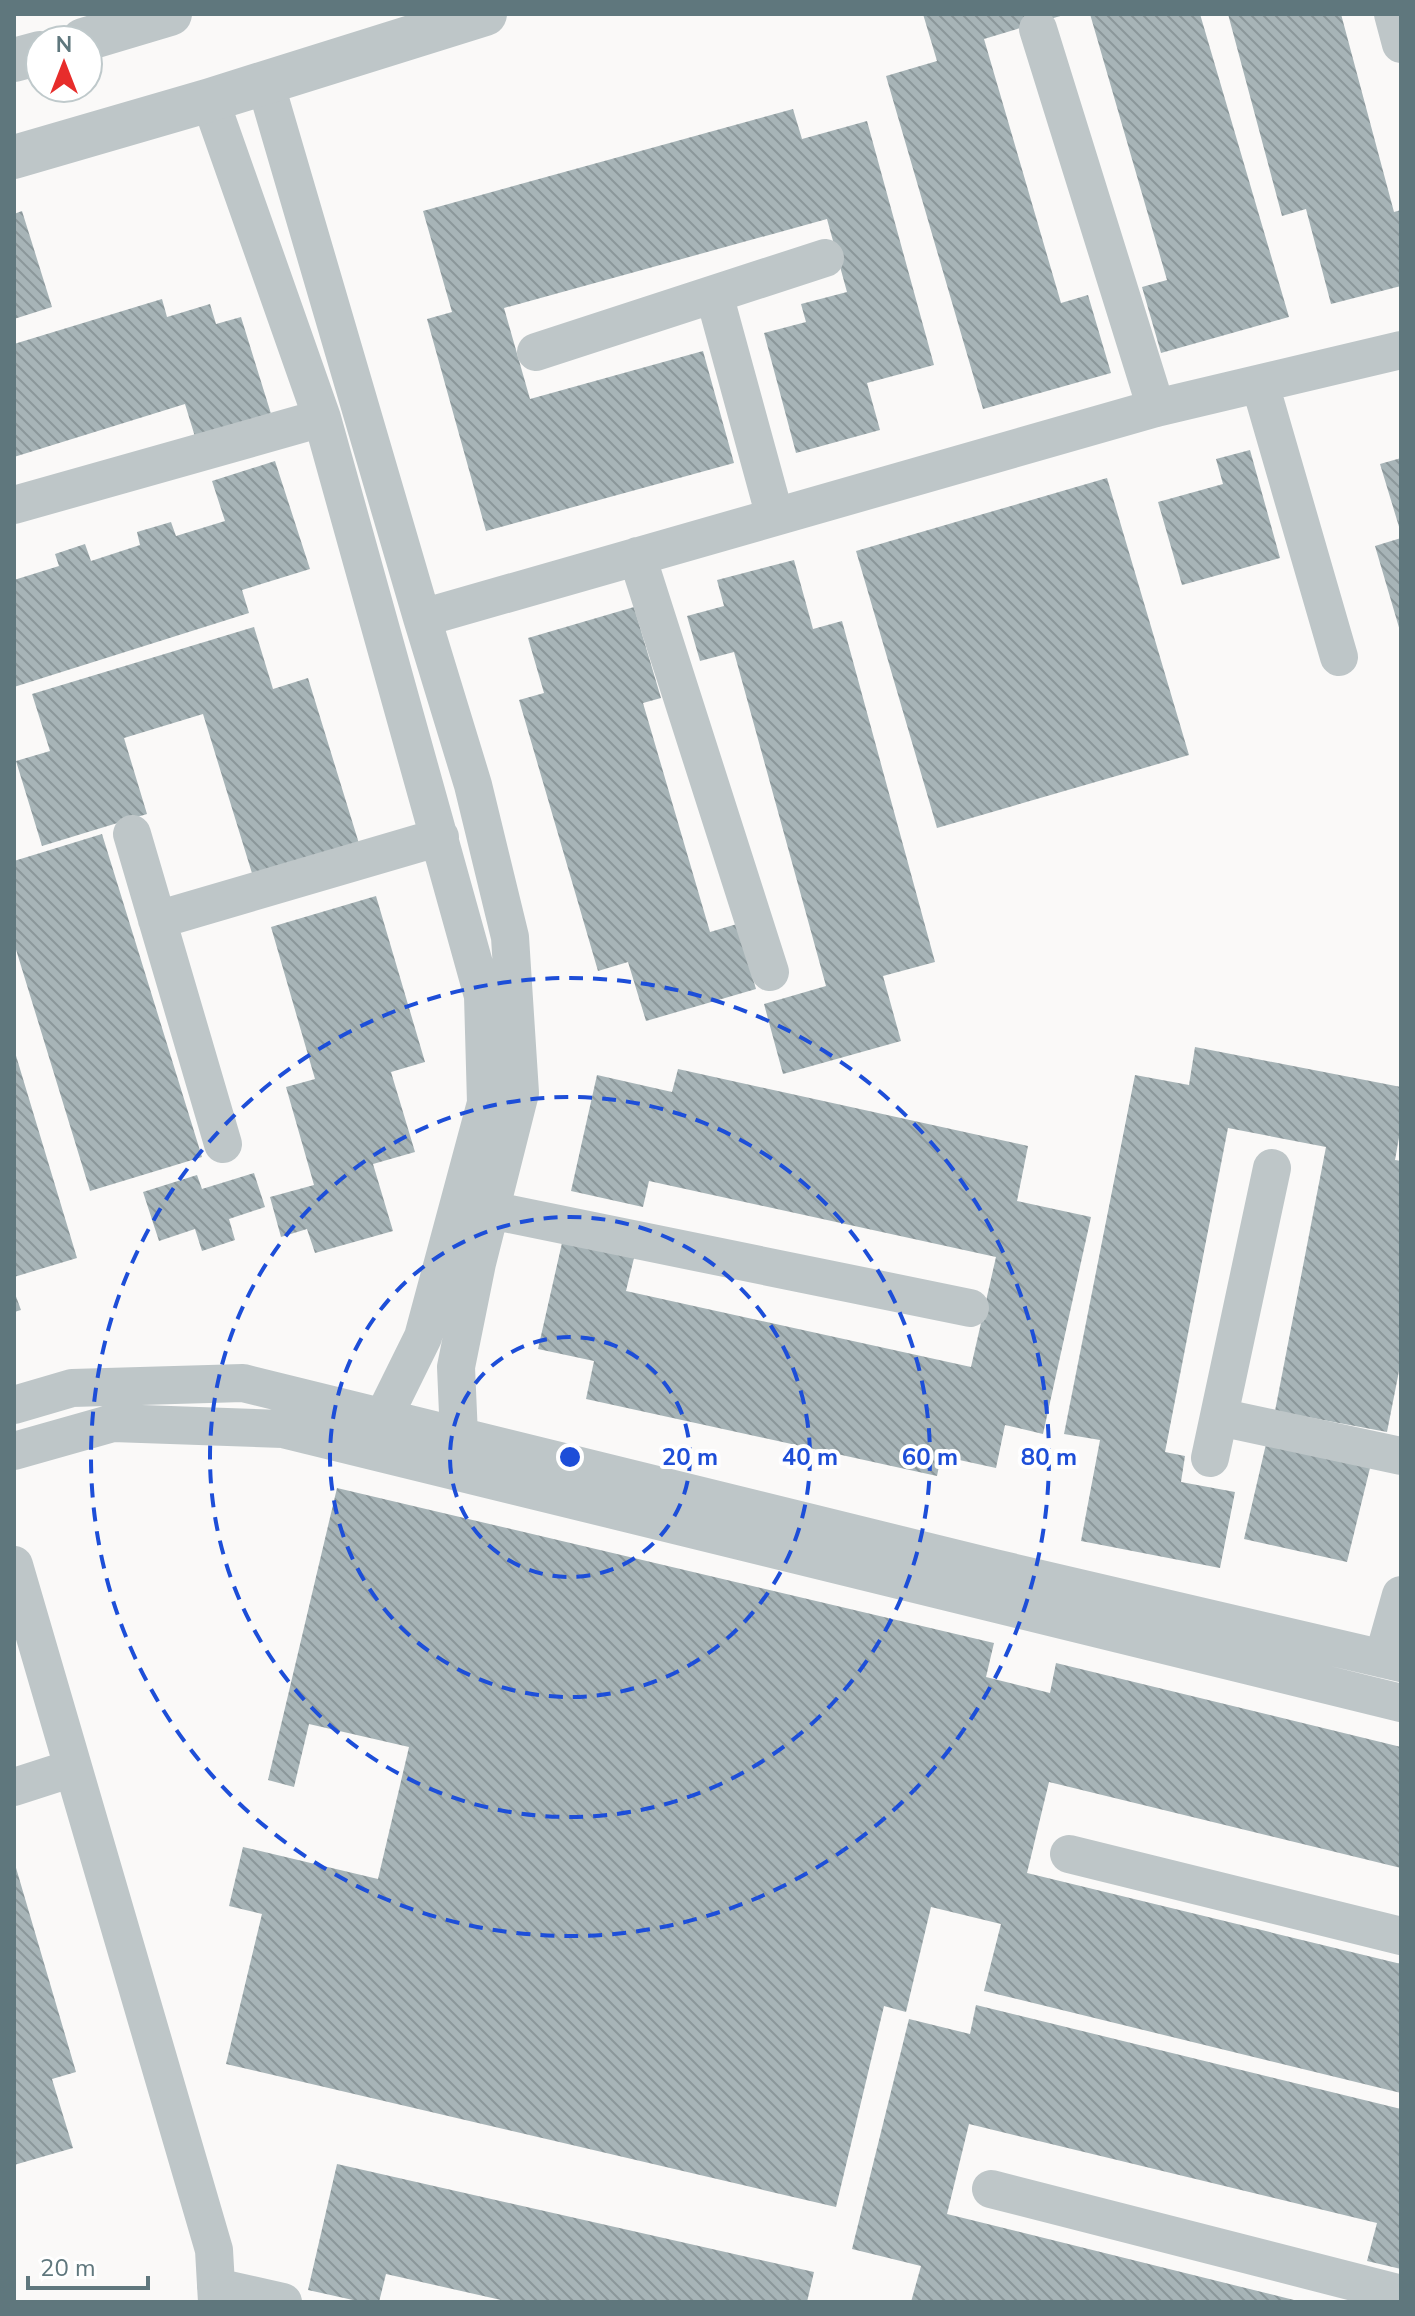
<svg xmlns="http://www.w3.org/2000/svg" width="1415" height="2316" font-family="'Nunito Sans',sans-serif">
	<defs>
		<pattern id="building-back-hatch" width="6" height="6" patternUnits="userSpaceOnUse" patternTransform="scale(2)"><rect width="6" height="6" fill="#a7b4b7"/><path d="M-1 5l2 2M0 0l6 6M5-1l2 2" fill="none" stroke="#8b979a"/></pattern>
	</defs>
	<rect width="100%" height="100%" fill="#faf9f8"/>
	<path fill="url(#building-back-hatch)" d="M923 14H1067L984 39 1061 303 1088 295 1111 373 983 409 886 76 937 61Z
		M1090 14H1200L1289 317 1161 353 1142 287 1167 280Z
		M1228 14H1341L1394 212 1401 210V286L1331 304 1306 209 1282 216Z
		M793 109 802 139 867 121 934 365 867 383 880 430 796 453 764 333 806 322 801 304 847 292 827 219 504 308 530 399 703 351 734 463 486 531 427 319 452 312 423 211Z
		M22 211 52 307 14 319V214Z
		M162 299 167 317 210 304 216 324 241 317 272 417 196 440 185 404 14 457V344Z
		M1250 450 1280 558 1182 585 1158 502 1223 484 1216 459Z
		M1401 458V530H1400L1380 464Z
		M275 461 310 569 242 590 249 613 14 687V580L59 566 55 554 85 544 91 561 140 545 137 532 171 522 176 536 225 521 212 481Z
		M1107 478 1189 755 937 828 856 551Z
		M1401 538V631H1400L1375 546Z
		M794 560 813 629 842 621 935 962 883 976 901 1041 783 1074 764 1004 826 986 734 652 700 661 687 616 724 606 717 580Z
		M634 607 661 698 643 703 710 932 737 924 756 989 646 1021 628 962 598 971 519 700 544 693 528 638Z
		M254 627 273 689 308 678 361 850 255 883 203 714 124 738 147 814 42 846 16 761 50 751 32 694Z
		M102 834 202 1157 90 1191 14 943V861Z
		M376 896 425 1062 391 1072 415 1152 373 1164 393 1231 315 1253 307 1229 281 1237 270 1197 314 1185 286 1087 315 1079 271 927Z
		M1195 1047 1401 1087V1126L1395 1160 1401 1161V1361L1387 1432 1275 1411 1326 1147 1228 1128 1165 1452 1185 1456 1181 1482 1235 1492 1220 1568 1081 1541 1100 1440 1064 1434 1135 1075 1189 1085Z
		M14 1049 77 1258 14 1277Z
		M678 1069 1028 1146 1017 1201 1091 1217 1043 1434 1005 1425 996 1468 941 1456 937 1476 586 1399 594 1361 538 1349 562 1243 634 1258 626 1291 971 1367 996 1257 649 1181 643 1207 571 1191 597 1075 672 1092Z
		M254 1173 265 1207 229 1219 235 1240 202 1251 195 1229 159 1241 143 1192 197 1175 202 1189Z
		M14 1291 21 1310 14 1312Z
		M1266 1444 1370 1468 1347 1562 1244 1539Z
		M337 1488 994 1643 986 1677 1050 1693 1056 1663 1401 1747V1868L1049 1782 1027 1873 1401 1964V2093L984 1991 1001 1924 931 1907 906 2012 884 2006 836 2207 226 2064 262 1914 229 1906 243 1847 378 1879 409 1747 309 1724 294 1787 268 1780Z
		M14 1861 76 2072 52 2079 73 2148 14 2165Z
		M976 2005 1401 2109V2269L1367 2261 1377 2223 969 2124 947 2214 1302 2302H911L921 2266 852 2249 909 2019 970 2034Z
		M337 2164 814 2272 807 2302H510L386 2274 379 2302H362L308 2290Z"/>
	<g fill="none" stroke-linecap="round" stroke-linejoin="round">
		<path stroke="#bec6c8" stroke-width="38" d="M1393 14 1401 44
			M1038 29 1156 408
			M265 82 422 618 473 785 510 937 520 1093 477 1263 456 1367 459 1436
			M210 100 322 418 483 996 486 1103 423 1337 383 1418
			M714 294 775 517
			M536 352 825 258
			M1260 384 1339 657
			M14 505 322 418
			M637 556 770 972
			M422 618 1156 408 1401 350
			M132 834 223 1144
			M157 920 440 837
			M490 1210 970 1308
			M14 1405 72 1388 243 1383 994 1568 1401 1663
			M1219 1417 1401 1456
			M14 1451 113 1423 283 1429 1401 1703
			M1210 1458 1272 1168
			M14 1565 214 2250 217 2302
			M1383 1659 1401 1595
			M14 1787 73 1768
			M1069 1854 1401 1936
			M991 2189 1401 2294
			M216 2287 283 2302"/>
		<path stroke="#bec6c8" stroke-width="44" d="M83 40 170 14
			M14 60 40 53
			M14 157 210 100 485 14"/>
	</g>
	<g fill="none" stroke="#1d4ed8" stroke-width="4" stroke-dasharray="14 10">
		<circle cx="570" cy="1457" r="120"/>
		<circle cx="570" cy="1457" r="240"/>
		<circle cx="570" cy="1457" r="360"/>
		<circle cx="570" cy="1457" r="479"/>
	</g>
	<circle cx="570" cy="1457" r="12" fill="#1d4ed8" stroke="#fff" stroke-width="4"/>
	<g font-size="24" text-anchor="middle" font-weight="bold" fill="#1d4ed8" stroke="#fff" stroke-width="8" stroke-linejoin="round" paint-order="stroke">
		<text x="690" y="1465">20 m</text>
		<text x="810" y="1465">40 m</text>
		<text x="930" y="1465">60 m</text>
		<text x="1049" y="1465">80 m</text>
	</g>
	<rect width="1415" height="2316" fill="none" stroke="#5f777d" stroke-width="32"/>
	<g transform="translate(64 64)"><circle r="38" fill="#ffffff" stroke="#bfc9cb" stroke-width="2"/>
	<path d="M0-6L14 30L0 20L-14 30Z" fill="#e72d2b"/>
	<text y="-12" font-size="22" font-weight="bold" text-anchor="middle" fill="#5f777d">N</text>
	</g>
	<path d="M28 2276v12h120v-12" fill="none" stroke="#5f777d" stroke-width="4"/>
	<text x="40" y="2276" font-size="24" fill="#5f777d" stroke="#ffffff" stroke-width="6" paint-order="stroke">20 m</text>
</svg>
